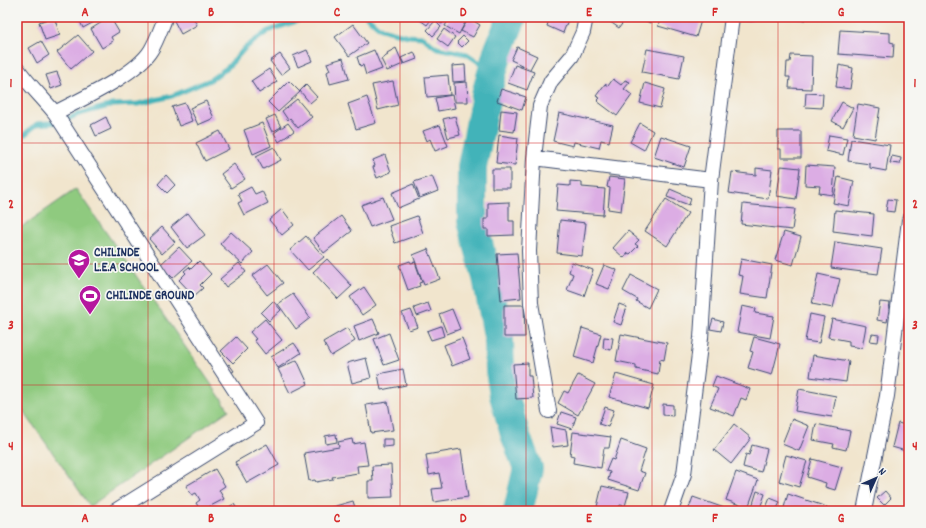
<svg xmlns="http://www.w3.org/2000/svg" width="926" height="528" font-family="Dekko,sans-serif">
	<rect width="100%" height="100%" fill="#f6f6f2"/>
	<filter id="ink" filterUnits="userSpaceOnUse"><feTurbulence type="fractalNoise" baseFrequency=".025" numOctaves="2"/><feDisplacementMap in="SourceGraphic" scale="8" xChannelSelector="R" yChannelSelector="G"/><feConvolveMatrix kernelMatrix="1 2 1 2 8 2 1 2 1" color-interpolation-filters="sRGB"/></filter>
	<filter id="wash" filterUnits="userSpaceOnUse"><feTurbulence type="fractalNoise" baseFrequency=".012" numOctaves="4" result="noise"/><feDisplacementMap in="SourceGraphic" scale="16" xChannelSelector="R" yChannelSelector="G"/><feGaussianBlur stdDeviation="0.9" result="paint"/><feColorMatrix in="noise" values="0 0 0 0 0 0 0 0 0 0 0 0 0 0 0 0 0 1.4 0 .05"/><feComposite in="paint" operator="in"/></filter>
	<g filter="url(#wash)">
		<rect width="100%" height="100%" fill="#f1e5cd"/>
		<path fill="#8fca7f" stroke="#557c6e" d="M76 189 229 410 90 506 17 402V230Z"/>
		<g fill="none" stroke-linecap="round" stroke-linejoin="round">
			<path stroke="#42b3b9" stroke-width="5" d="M367 17 381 29 408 36 422 37 437 48 467 54 493 72
				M17 141 37 124 61 122 79 114 113 105 138 104 172 96 210 80 228 67 245 48 268 31 309 17"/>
			<path stroke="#42b3b9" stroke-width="30" d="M512 17 498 52 487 91 472 167V221L487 277 499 341 500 370 504 395 515 434 528 468 518 511"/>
		</g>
		<g id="blocks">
			<path fill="#dcade4" d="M54 17 60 35 45 40 39 22Z
				M78 17H92L94 22 83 28Z
				M110 17 119 32 111 37 113 41 102 48 91 29Z
				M172 17H193L197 25 181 34Z
				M416 17H433L427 25Z
				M436 17H447L442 24 435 20Z
				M450 17H468L459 34 445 26Z
				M550 17H569L563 33 547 26Z
				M607 17H627L619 28 606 19Z
				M638 17H653L650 23Z
				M661 17H702L696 37 658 26Z
				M738 17H753V21H738Z
				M791 17H805V20L791 18Z
				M873 17H890V19L873 18Z
				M469 18 480 25 473 37 461 31Z
				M435 21 441 27 433 36 427 30Z
				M353 24 367 43 349 56 335 37Z
				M444 29 455 37 448 47 437 39Z
				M840 30 890 33V42L894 43 893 58 838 54Z
				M78 35 92 51 71 69 57 52Z
				M463 36 468 41 462 47 457 42Z
				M41 41 49 55 37 63 29 48Z
				M517 47 537 56 530 69 511 60Z
				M396 48 403 64 387 71 381 59 388 55 387 53Z
				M647 49 684 56 679 79 642 72Z
				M307 50 312 61 298 67 293 56Z
				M374 50 382 69 366 75 363 65 360 66 357 57Z
				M414 52 417 59 404 64 401 58Z
				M280 54 290 68 281 75 270 61Z
				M791 55 812 56 811 89 789 88 790 77H786L787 62H790Z
				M343 58 349 79 330 84 327 72 330 70 327 63Z
				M465 65 466 81 453 82 452 66Z
				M515 65 534 72 527 90 508 83Z
				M839 65 853 68 850 89 836 87Z
				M269 69 277 82 259 93 251 81Z
				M57 72 62 85 51 89 46 75Z
				M448 75 450 95 427 97 425 77Z
				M613 79 621 85 625 80 630 82 624 89 632 95 617 116 597 101 600 98 596 96 605 84 608 86Z
				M289 81 300 92 278 112 268 102Z
				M393 81 398 105 378 110 372 85Z
				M467 82 468 102H455L454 83Z
				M645 83 665 89 660 108 640 103Z
				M306 85 317 97 310 103 300 91Z
				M501 89 526 97 522 110 497 101Z
				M806 93 823 94 822 108 805 107Z
				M452 95 455 108 438 111 435 98Z
				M367 97 376 123 356 129 348 104Z
				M297 99 312 117 298 128 290 118 288 120 282 111Z
				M206 101 214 118 198 125 190 108Z
				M842 102 853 108 843 127 832 121Z
				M185 103 192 121 179 126 172 107Z
				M858 104 880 108 875 139 853 135Z
				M501 110 517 112 514 132 499 130Z
				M559 113 613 125 609 142 601 140 599 148 574 142 573 146 553 141Z
				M275 115 281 127 272 132 266 119Z
				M455 116 460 135 448 138 443 119Z
				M106 117 111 129 96 136 91 125Z
				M262 123 271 146 253 154 244 130Z
				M288 123 294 131 279 142 274 133Z
				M640 123 653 131 644 150 630 142Z
				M440 125 448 146 435 151 430 139 427 141 423 131Z
				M220 131 229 149 205 161 196 143Z
				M778 131H801V158H781V149H778Z
				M499 135 518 138 515 165 496 163Z
				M829 135 847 138 843 155 826 151Z
				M661 136 691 146 684 167 654 157Z
				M851 139 890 145 886 171 870 168V164L848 161Z
				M274 147 281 160 263 169 256 156Z
				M385 155 391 172 377 178 373 167 375 166 373 160Z
				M892 156 901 158 900 164 890 163Z
				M234 164 245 179 231 188 221 174Z
				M806 165 835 167 833 195 819 193 820 186 805 185Z
				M781 166 800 168 796 199 777 196Z
				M756 168 772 170 768 199 729 193 732 172 756 175Z
				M492 169H510V188H492Z
				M166 175 175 185 167 193 158 184Z
				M432 176 438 191 420 198 414 182Z
				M609 177 625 179 621 211 608 209 610 188 607 187Z
				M838 177 854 181 849 206 833 203Z
				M570 181 582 182V187L605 189 603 215 556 211 558 185 570 186Z
				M413 184 419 199 398 208 392 193Z
				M251 187 255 194 262 191 268 203 244 215 238 203 242 201 238 194Z
				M670 189 691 198 689 205 667 197Z
				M383 197 392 219 370 227 361 205Z
				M666 199 688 213 667 246 645 231Z
				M888 199 896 200 894 212 886 211Z
				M509 202V221H514V235L488 236V229H484V219H488V203Z
				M743 204 795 209 792 230 741 224Z
				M282 209 294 225 282 235 269 220Z
				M835 210 874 214 872 236 833 231Z
				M188 213 205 235 187 248 171 227Z
				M341 216 352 231 324 253 313 238Z
				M417 216 423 233 395 243 389 226Z
				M560 220 586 223 582 256 557 253Z
				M162 227 175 242 162 254 149 239Z
				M628 231 639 240 635 244 638 246 630 254 628 253 624 258 613 248Z
				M231 232 253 252 242 264 220 244Z
				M784 232 801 237 793 265 775 260Z
				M306 236 324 257 308 270 290 250Z
				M835 242 882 249 878 274 831 268Z
				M179 247 192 261 173 278 160 265Z
				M428 249 440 279 424 285 413 255Z
				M517 253 521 298 501 300 497 254Z
				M327 259 352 286 338 299 313 272Z
				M741 259 772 265 767 298 740 294 743 276 738 275Z
				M199 261 211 274 200 285 203 288 194 296 179 280 186 273 184 271 189 267 191 269Z
				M410 261 411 263 415 262 422 282 419 283 420 286 408 290 399 265Z
				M572 262 593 270 584 296 567 290 573 274 569 272Z
				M239 263 246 272 226 287 220 279Z
				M268 264 283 283 267 295 252 276Z
				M604 265 617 270 609 289 596 284Z
				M818 274 840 279 833 308 812 304Z
				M631 275 657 289 648 308 636 301 637 299 623 291Z
				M364 287 376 305 362 315 350 297Z
				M293 294 310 318 296 329 278 304Z
				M273 301 281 310 269 321 261 313Z
				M880 302 890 303 887 322 877 320Z
				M428 303 431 311 417 316 414 308Z
				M619 304 627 307 621 325 613 322Z
				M504 305H524L525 337H504Z
				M742 306 756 309 755 313 774 316 770 338 737 332Z
				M452 309 460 329 447 334 439 314Z
				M411 310 418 327 409 330 402 313Z
				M810 314 824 317 819 343 805 341Z
				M265 319 282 340 265 354 254 340 256 339 250 332Z
				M373 319 379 333 359 341 354 326Z
				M713 319 723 322 721 331 710 329Z
				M832 319 866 326 862 348 849 346V341L828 337Z
				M441 326 444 336 431 340 427 331Z
				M347 328 355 341 331 356 323 342Z
				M582 328 601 334 593 363 574 357Z
				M389 333 399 360 384 365 374 339Z
				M621 334 667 343 664 360 660 359 658 374 636 369V365L616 361Z
				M872 334 879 335 878 342 870 341Z
				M236 337 247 349 233 363 221 351Z
				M604 337 613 338 611 350 603 348Z
				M754 337 780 344 772 375 748 368 753 352 750 351Z
				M462 338 470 359 452 366 444 345Z
				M294 343 301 353 278 368 271 357Z
				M813 355 849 361 846 382 810 377Z
				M366 358 371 378 352 383 347 363Z
				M297 360 308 384 290 393 278 369Z
				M528 363V376H531L533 398 516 399 513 364Z
				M229 364 234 371 229 374 224 368Z
				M403 369 406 385 381 390 378 374Z
				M616 374 654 385 648 408 609 397Z
				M578 375 595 384 578 415 558 403 564 391 568 393Z
				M716 376 750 389 746 400 741 398 734 416 710 407 718 389 712 386Z
				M799 389 836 396 832 417 795 411Z
				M388 402 393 430 371 433 366 405Z
				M663 404 673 405V416L663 415Z
				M605 407 614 410 608 427 599 424Z
				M561 412 576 417 572 429 557 424Z
				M792 419 809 426 799 451 782 444Z
				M898 423 909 426V452L892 447Z
				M734 424 751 438 731 464 714 450Z
				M816 424 850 431 846 450 833 447 834 444 813 440Z
				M550 427 566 430 568 445 553 447Z
				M573 432 611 437 609 448H604L601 468 573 463 574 456 570 455Z
				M336 434 337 442 326 444 325 436Z
				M352 439 353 444 364 442 368 465 357 466 358 473 332 477 333 479 316 482 315 480 309 481 304 453 339 447 338 442Z
				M383 439H393V446L383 447Z
				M621 440 646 449 639 471 645 473 639 490 608 480 610 472 606 471 611 459 614 460Z
				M267 444 279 465 247 483 235 462Z
				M752 445 767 449 761 472 743 467 746 454 749 455Z
				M461 449 468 497 434 502 432 489 442 488 439 473 429 475 426 455Z
				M786 455 807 461 799 487 779 481Z
				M812 459 842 467 835 490 825 487 826 483 807 477Z
				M907 462H909V473L905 472Z
				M391 465 393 497 368 498V481H373L372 466Z
				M215 469 225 486 219 490 224 499 201 511 196 503 200 500 196 493 192 495 186 486Z
				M736 472 758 480 748 508 726 500Z
				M602 486 629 492 625 506 620 505 618 511H596Z
				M757 491 765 494 759 511H754L751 510Z
				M885 491 891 498 884 505 877 498Z
				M788 494 827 507 825 511H783Z
				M693 497 730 510 729 511H688Z
				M770 498 780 502 776 511 765 510Z
				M353 501 356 511H318Z
				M234 504 238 511H222Z"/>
		</g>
	</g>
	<g filter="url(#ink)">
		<use href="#blocks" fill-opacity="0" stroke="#3b4a6f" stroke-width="1"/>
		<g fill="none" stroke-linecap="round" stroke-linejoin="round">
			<g stroke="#3b4a6f" stroke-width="16">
				<path id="street" d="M17 68C28 84 42 97 55 113L256 423 115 511
					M55 113C81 99 136 75 151 50 156 42 160 31 164 21
					M534 158 711 180
					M549 411 531 303 529 251 534 158 540 106 551 81 572 56 583 32 586 17
					M671 511 684 474 701 338 711 180 732 17
					M864 511 887 396 909 220"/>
			</g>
			<use href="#street" stroke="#fff" stroke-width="14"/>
		</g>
	</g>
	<path fill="none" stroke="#d62828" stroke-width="1" stroke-opacity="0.55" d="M148 17V511M274 17V511M400 17V511M526 17V511M652 17V511M778 17V511M17 143H909M17 264H909M17 385H909"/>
	<defs>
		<g id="school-pin" transform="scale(1.15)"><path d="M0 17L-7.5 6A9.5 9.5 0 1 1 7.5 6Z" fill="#b5179e" stroke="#f6f6f2"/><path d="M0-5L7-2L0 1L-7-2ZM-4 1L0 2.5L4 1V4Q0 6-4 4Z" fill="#fff"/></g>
		<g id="stadium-pin" transform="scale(1.15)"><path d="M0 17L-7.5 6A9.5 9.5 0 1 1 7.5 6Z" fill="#b5179e" stroke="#f6f6f2"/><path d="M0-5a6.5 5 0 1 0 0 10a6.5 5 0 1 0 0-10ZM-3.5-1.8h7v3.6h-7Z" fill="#fff"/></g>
	</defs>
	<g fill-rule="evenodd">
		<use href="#school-pin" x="79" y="260"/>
		<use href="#stadium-pin" x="90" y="296"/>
	</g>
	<g text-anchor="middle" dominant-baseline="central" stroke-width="3.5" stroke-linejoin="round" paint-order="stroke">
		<g font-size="13" font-weight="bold" fill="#1b2f5e" stroke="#f6f6f2" text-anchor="start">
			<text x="94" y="253">CHILINDE<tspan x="94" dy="15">L.E.A SCHOOL</tspan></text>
			<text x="106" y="296">CHILINDE GROUND</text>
		</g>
	</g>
	<rect width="926" height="528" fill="none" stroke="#f6f6f2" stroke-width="44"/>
	<g transform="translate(876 478) rotate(45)" stroke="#f6f6f2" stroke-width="3" paint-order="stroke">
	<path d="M0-3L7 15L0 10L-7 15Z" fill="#1b2f5e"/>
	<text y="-6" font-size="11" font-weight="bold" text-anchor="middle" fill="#1b2f5e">N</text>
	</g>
	<rect x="22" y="22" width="882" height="484" fill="none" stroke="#d62828" stroke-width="1.5"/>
	<g font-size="13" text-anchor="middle" font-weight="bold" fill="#d62828">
		<text x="85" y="16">A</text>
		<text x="211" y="16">B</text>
		<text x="337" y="16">C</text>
		<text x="463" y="16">D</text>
		<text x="589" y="16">E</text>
		<text x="715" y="16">F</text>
		<text x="841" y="16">G</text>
		<text x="11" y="87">1</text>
		<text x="915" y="87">1</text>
		<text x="11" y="208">2</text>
		<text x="915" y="208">2</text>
		<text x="11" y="329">3</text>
		<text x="915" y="329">3</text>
		<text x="11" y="450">4</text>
		<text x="915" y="450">4</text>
		<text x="85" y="522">A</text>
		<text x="211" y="522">B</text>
		<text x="337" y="522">C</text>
		<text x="463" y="522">D</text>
		<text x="589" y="522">E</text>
		<text x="715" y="522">F</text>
		<text x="841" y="522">G</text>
	</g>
</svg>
